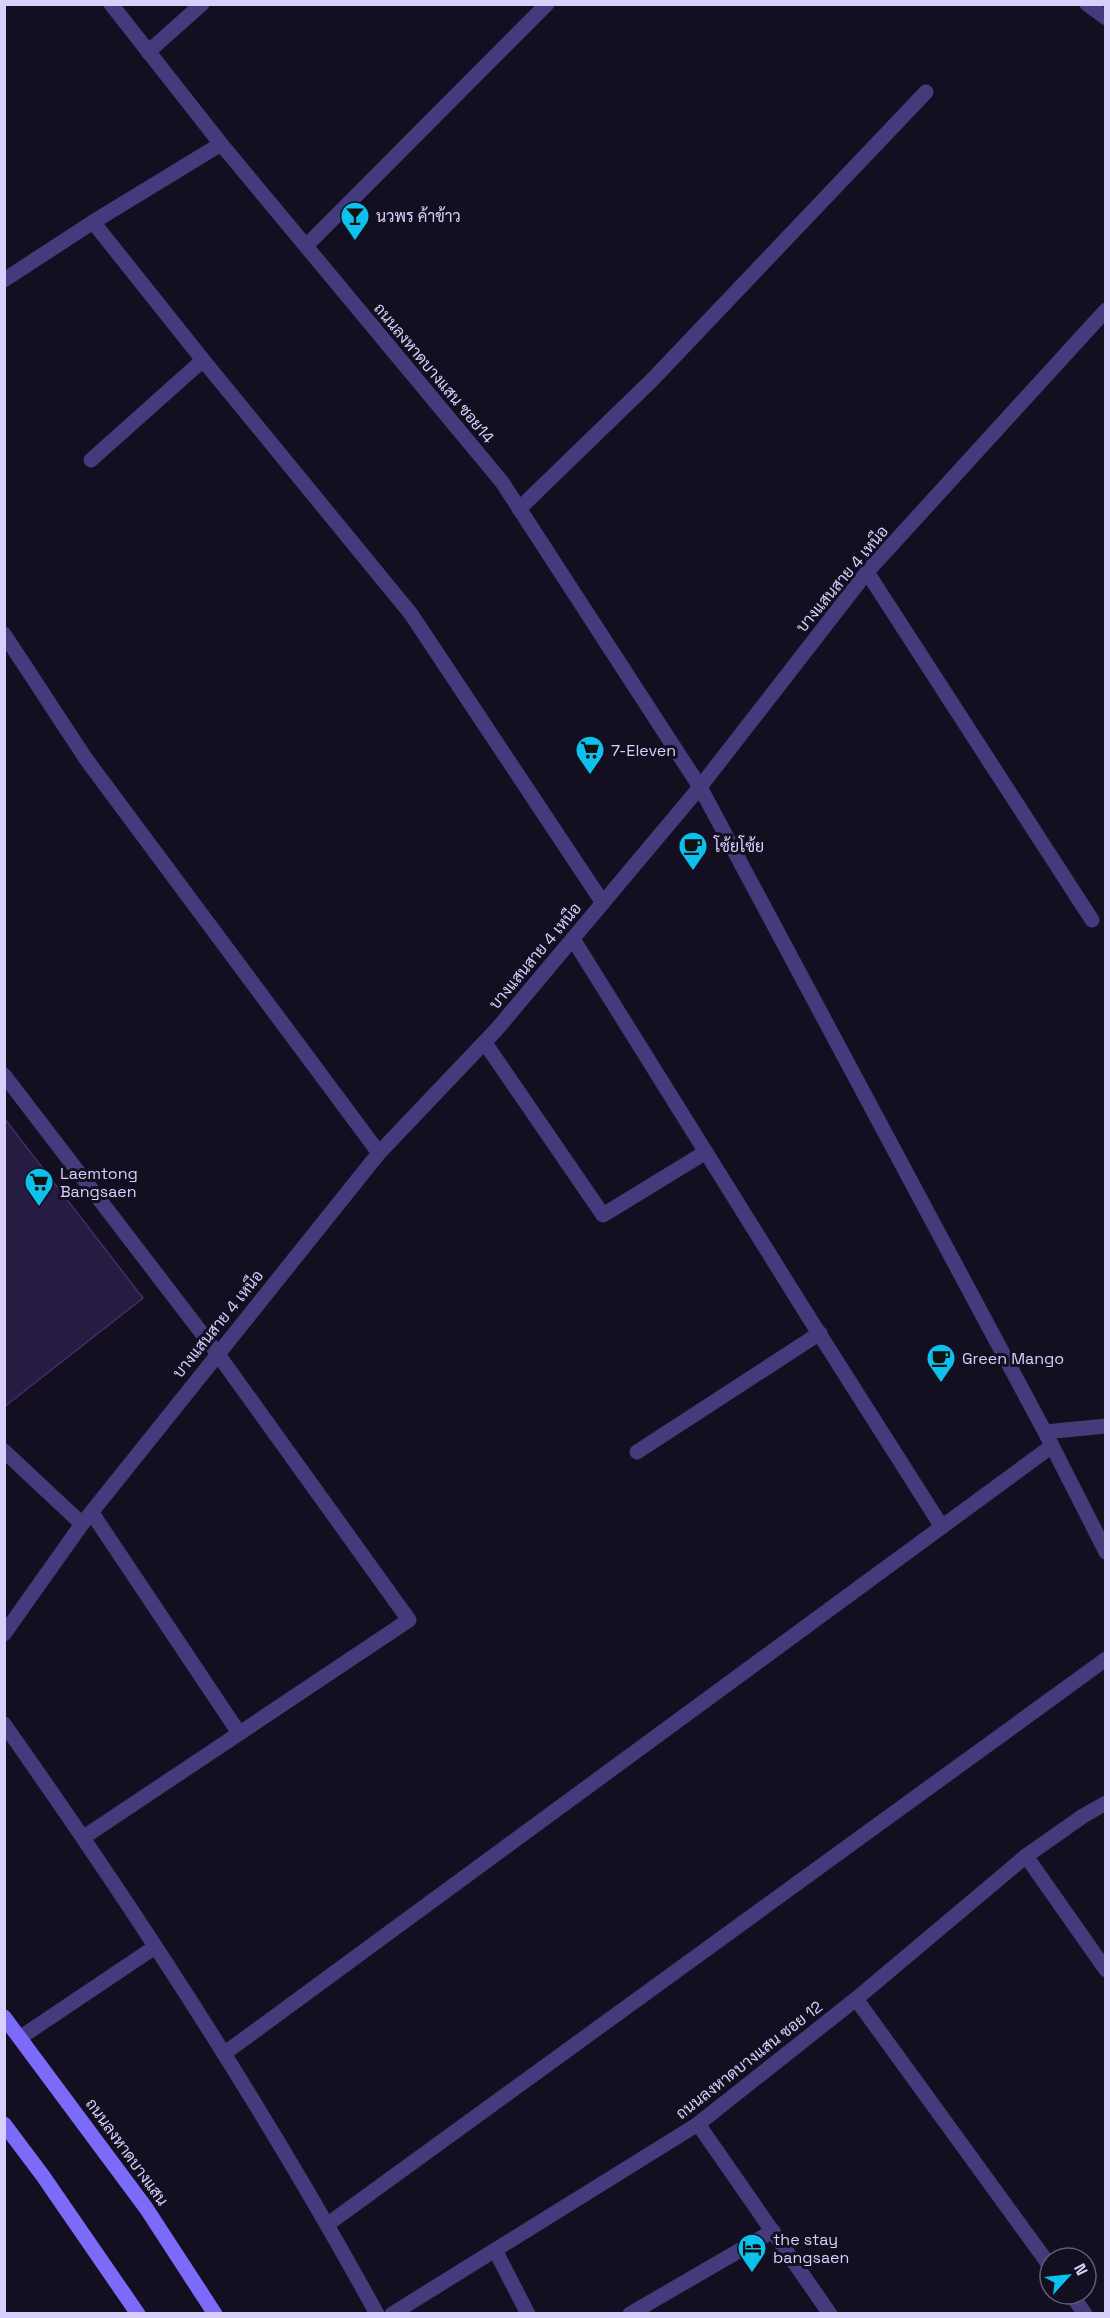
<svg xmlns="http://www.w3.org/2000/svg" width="1110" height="2318" font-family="'Space Grotesk',Sarabun,sans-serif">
	<rect width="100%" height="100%" fill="#130e20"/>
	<path fill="#261b40" stroke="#402e6b" stroke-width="1.5" d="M4 1118 143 1298 4 1407Z"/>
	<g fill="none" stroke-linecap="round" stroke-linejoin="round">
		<path stroke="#443b7d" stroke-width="15" d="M1087 4 1106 18
			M148 52 202 4
			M93 222 203 360 411 614 603 903
			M91 460 203 360
			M519 509 652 380 926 92
			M867 572 1092 920
			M573 939 808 1316
			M485 1043 603 1215 706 1152
			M4 1075 217 1353 409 1620 84 1837
			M4 1451 82 1524
			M4 1724C138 1914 265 2109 377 2314
			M1026 1856 1106 1970
			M856 1999 1050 2266
			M21 2037 155 1947
			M225 2053 1052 1446
			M328 2224 1106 1659
			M1071 2294 1085 2314"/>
		<path stroke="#443b7d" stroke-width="15" d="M111 4 221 144 502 482 700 787 1045 1432 1106 1552
			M306 246 547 4
			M4 280 93 222 221 144
			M4 634 86 759 379 1153
			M808 1316 942 1527
			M1045 1432 1106 1426
			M637 1452 820 1333
			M92 1513 239 1733
			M4 1634 82 1524 379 1153 497 1029 700 787 867 572 1106 310
			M698 2124 830 2314
			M495 2250 528 2314
			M392 2314 698 2124 856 1999 1026 1856 1083 1816 1106 1803
			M630 2314 773 2231"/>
		<path stroke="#7b6bf8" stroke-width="15" d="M4 2017 146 2208 215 2314
			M4 2124 43 2176 138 2314"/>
	</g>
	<defs>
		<g id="bar-pin" transform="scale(1.5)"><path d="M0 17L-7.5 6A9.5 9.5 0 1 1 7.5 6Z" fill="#0cc2ec" stroke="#130e20"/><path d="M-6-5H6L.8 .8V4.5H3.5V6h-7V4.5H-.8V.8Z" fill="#111"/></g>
		<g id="supermarket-pin" transform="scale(1.5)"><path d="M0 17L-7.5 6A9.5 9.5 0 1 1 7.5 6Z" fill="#0cc2ec" stroke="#130e20"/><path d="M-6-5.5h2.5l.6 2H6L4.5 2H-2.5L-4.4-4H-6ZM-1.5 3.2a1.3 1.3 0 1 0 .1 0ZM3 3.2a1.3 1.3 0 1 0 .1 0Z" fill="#111"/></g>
		<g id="cafe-pin" transform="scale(1.5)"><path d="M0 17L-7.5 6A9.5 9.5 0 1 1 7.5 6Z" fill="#0cc2ec" stroke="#130e20"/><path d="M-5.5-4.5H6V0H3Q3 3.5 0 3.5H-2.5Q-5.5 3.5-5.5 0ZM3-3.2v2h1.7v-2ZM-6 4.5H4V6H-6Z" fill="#111"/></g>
		<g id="hotel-pin" transform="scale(1.5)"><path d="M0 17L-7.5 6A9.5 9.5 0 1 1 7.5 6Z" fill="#0cc2ec" stroke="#130e20"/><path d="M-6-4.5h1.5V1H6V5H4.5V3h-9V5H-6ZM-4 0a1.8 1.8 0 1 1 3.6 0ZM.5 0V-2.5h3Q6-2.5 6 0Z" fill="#111"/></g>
	</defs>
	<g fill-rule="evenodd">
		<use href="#bar-pin" x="355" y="216"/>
		<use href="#supermarket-pin" x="590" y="750"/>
		<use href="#cafe-pin" x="693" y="846"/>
		<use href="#supermarket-pin" x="39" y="1182"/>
		<use href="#cafe-pin" x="941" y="1358"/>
		<use href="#hotel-pin" x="752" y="2248"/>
	</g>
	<g text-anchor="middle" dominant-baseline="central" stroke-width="6" stroke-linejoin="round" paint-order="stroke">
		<g font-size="16" fill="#d9cffd" stroke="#130e20" text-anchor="start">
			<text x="376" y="216">นวพร ค้าข้าว</text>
			<text x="611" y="750">7-Eleven</text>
			<text x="714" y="846">โซ้ยโซ้ย</text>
			<text x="60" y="1173">Laemtong<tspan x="60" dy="18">Bangsaen</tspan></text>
			<text x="962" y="1358">Green Mango</text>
			<text x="773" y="2239">the stay<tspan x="773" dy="18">bangsaen</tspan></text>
		</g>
		<g font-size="16" fill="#d9cffd" stroke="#130e20">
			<text transform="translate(434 373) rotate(50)">ถนนลงหาดบางแสน ซอย14</text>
			<text transform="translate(842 579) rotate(-50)">บางแสนสาย 4 เหนือ</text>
			<text transform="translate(535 956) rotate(-50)">บางแสนสาย 4 เหนือ</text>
			<text transform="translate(218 1324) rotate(-51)">บางแสนสาย 4 เหนือ</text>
			<text transform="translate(749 2060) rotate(-38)">ถนนลงหาดบางแสน ซอย 12</text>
			<text transform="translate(127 2152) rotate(54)">ถนนลงหาดบางแสน</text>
		</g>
	</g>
	<rect width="1110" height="2318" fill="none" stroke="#d9cffd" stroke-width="12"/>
	<g transform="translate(1068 2276) rotate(63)"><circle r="28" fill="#130e20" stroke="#625b78" stroke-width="1.5"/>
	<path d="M0-4.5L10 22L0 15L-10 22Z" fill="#0cc2ec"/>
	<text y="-9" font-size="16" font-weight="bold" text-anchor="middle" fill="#d9cffd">N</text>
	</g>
</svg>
